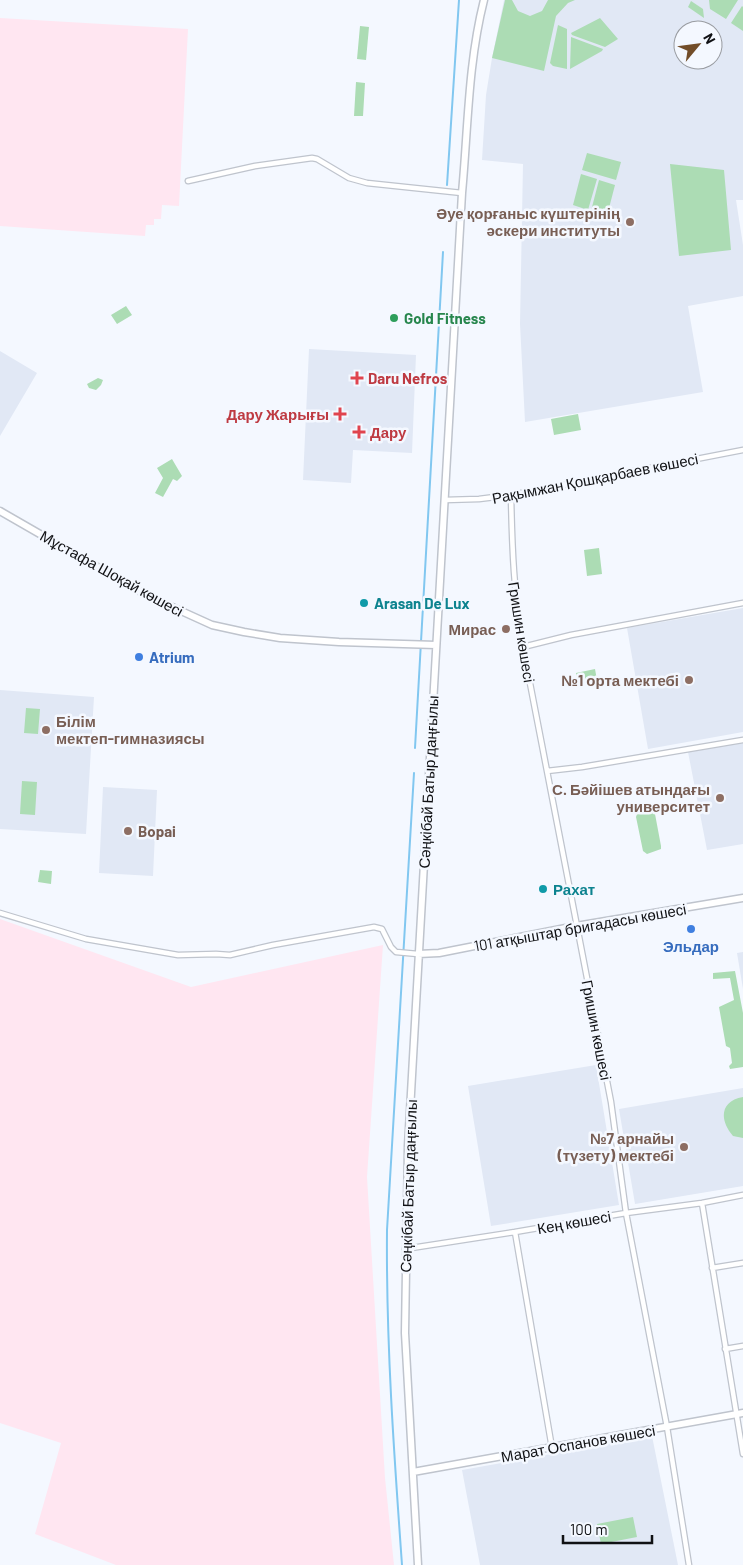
<svg xmlns="http://www.w3.org/2000/svg" width="743" height="1565" font-family="Barlow,sans-serif">
	<rect width="100%" height="100%" fill="#f4f8ff"/>
	<path fill="#ffe6f1" d="M0 18 188 29 179 206 162 205 161 219H154V225H146L145 236 0 226Z
		M0 919 191 987 383 945 367 1177 385 1478 394 1565H116L35 1534 61 1443 0 1423Z"/>
	<path fill="#e1e8f5" fill-rule="evenodd" d="M504 0H743V200H736L743 245V296L688 306 703 392 525 422 520 324 523 164 482 160 486 95 492 58ZM683 30H713V60H683Z
		M309 349 416 355 412 453 353 450 351 483 303 480Z
		M0 351 37 373 0 436Z
		M743 608V732L648 749 627 628Z
		M0 690 94 697 86 834 0 829Z
		M743 743V844L707 850 688 752Z
		M103 787 157 790 153 876 99 873Z
		M743 952V989L737 953Z
		M596 1065 619 1205 491 1226 468 1086Z
		M743 1088V1186L635 1204 619 1109Z
		M652 1436 678 1565H480L462 1470Z"/>
	<path fill="#acdcb4" d="M505 0H512L518 11 530 16 542 11 548 0H575L568 3 556 16 544 71 492 58Z
		M709 0H738L726 19 710 9Z
		M691 1 703 9 704 18 688 7Z
		M742 6 743 7V31L731 23Z
		M600 18 618 39 605 47 572 35 571 33Z
		M558 25 567 29V69L553 66 550 63Z
		M360 26 369 27 366 60 357 59Z
		M571 37 603 49 602 51 570 69Z
		M356 82 365 83 363 116H354Z
		M587 153 621 162 616 180 582 170Z
		M670 164 724 170 731 250 679 256Z
		M581 174 597 179 588 210 573 205Z
		M599 180 615 185 608 212 592 207Z
		M126 306 132 315 117 324 111 315Z
		M98 378 103 380 101 385 96 390 89 388 87 384Z
		M578 414 581 430 554 435 551 419Z
		M172 459 182 476 177 481 173 479 163 497 155 493 163 478 157 468Z
		M599 548 602 574 587 576 584 550Z
		M595 669 597 680 578 684 576 673Z
		M26 708 40 709 38 734 24 733Z
		M22 781 37 782 35 815 20 814Z
		M650 810 655 814 661 846V849L647 854 643 851 636 817 637 814Z
		M40 870 52 871 51 884 38 882Z
		M735 971 743 1013V1067L730 1069 729 1066 732 1063 730 1048 726 1046 719 1007 734 1000 730 978 713 979V973Z
		M743 1097V1138L733 1136C719 1120 720 1101 743 1097Z
		M633 1517 637 1537 601 1544 597 1524Z"/>
	<g fill="none" stroke-linecap="round" stroke-linejoin="round">
		<path stroke="#81c7f0" stroke-width="2" d="M447 185 459 0
			M415 748 443 252
			M402 1565C394 1454 386 1342 387 1230L414 773"/>
		<g stroke="#bfc4cd" stroke-width="7">
			<path id="street" d="M188 181 255 166 312 158 317 159 349 178 367 183 462 193
				M511 495C512 547 514 597 523 647L611 1102 626 1213 667 1427 689 1565
				M445 500 479 499 511 495 743 450
				M523 647 571 635 743 603
				M547 771 582 767 743 740
				M0 913 86 939 178 955 216 954 230 955 273 945 374 927 382 929 391 947 396 952 418 954
				M702 1203 743 1454
				M515 1232 552 1448
				M405 1249 515 1232 626 1213 702 1203 743 1195
				M712 1268 743 1263
				M725 1349 743 1346"/>
		</g>
		<g stroke="#bfc4cd" stroke-width="9">
			<path id="secondary" d="M0 511 146 595 212 625 244 632 280 638 339 642 436 645
				M418 954 439 953 576 926 743 898
				M413 1472 743 1413
				M418 1565 405 1333 408 1146 462 193C468 129 468 63 484 0"/>
		</g>
		<use href="#street" stroke="#fff" stroke-width="4.5"/>
		<use href="#secondary" stroke="#fff" stroke-width="6"/>
	</g>
	<g fill="#8d6e63" stroke="#f4f8ff" stroke-width="2">
		<circle cx="630" cy="222" r="5"/>
		<circle cx="506" cy="629" r="5"/>
		<circle cx="689" cy="680" r="5"/>
		<circle cx="46" cy="730" r="5"/>
		<circle cx="720" cy="798" r="5"/>
		<circle cx="128" cy="831" r="5"/>
		<circle cx="684" cy="1147" r="5"/>
	</g>
	<circle fill="#2e9e5b" stroke="#f4f8ff" stroke-width="2" cx="394" cy="318" r="5"/>
	<g fill="#e0444e" stroke="#f4f8ff" stroke-width="2">
		<path d="M354.5 370.5h5v5h5v5h-5v5h-5v-5h-5v-5h5z"/>
		<path d="M337.5 406.5h5v5h5v5h-5v5h-5v-5h-5v-5h5z"/>
		<path d="M356.5 424.5h5v5h5v5h-5v5h-5v-5h-5v-5h5z"/>
	</g>
	<g fill="#0f9aa8" stroke="#f4f8ff" stroke-width="2">
		<circle cx="364" cy="603" r="5"/>
		<circle cx="543" cy="889" r="5"/>
	</g>
	<g fill="#3f7fe0" stroke="#f4f8ff" stroke-width="2">
		<circle cx="139" cy="657" r="5"/>
		<circle cx="691" cy="929" r="5"/>
	</g>
	<g text-anchor="middle" dominant-baseline="central" stroke-width="5" stroke-linejoin="round" paint-order="stroke">
		<g font-size="15" font-weight="bold" fill="#785e54" stroke="#f4f8ff" text-anchor="end">
			<text x="620" y="213">Әуе қорғаныс күштерінің<tspan x="620" dy="17">әскери институты</tspan></text>
			<text x="496" y="629">Мирас</text>
			<text x="679" y="680">№1 орта мектебі</text>
			<text x="56" y="721" text-anchor="start">Білім<tspan x="56" dy="17">мектеп-гимназиясы</tspan></text>
			<text x="710" y="789">С. Бәйішев атындағы<tspan x="710" dy="17">университет</tspan></text>
			<text x="138" y="831" text-anchor="start">Bopai</text>
			<text x="674" y="1138">№7 арнайы<tspan x="674" dy="17">(түзету) мектебі</tspan></text>
		</g>
		<g font-size="15" font-weight="bold" fill="#27864d" stroke="#f4f8ff" text-anchor="start">
			<text x="404" y="318">Gold Fitness</text>
		</g>
		<g font-size="15" font-weight="bold" fill="#be3a42" stroke="#f4f8ff" text-anchor="start">
			<text x="368" y="378">Daru Nefros</text>
			<text x="329" y="414" text-anchor="end">Дару Жарығы</text>
			<text x="370" y="432">Дару</text>
		</g>
		<g font-size="15" fill="#101114" stroke="#f4f8ff">
			<text transform="translate(595 478) rotate(-11)">Рақымжан Қошқарбаев көшесі</text>
			<text transform="translate(112 573) rotate(29)">Мұстафа Шоқай көшесі</text>
			<text transform="translate(522 632) rotate(81)">Гришин көшесі</text>
			<text transform="translate(428 782) rotate(-87)">Сәңкібай Батыр даңғылы</text>
			<text transform="translate(580 927) rotate(-10)">101 атқыштар бригадасы көшесі</text>
			<text transform="translate(597 1030) rotate(79)">Гришин көшесі</text>
			<text transform="translate(408 1186) rotate(-88)">Сәңкібай Батыр даңғылы</text>
			<text transform="translate(574 1222) rotate(-10)">Кең көшесі</text>
			<text transform="translate(578 1443) rotate(-10)">Марат Оспанов көшесі</text>
		</g>
		<g font-size="15" font-weight="bold" fill="#0d838f" stroke="#f4f8ff" text-anchor="start">
			<text x="374" y="603">Arasan De Lux</text>
			<text x="553" y="889">Рахат</text>
		</g>
		<g font-size="15" font-weight="bold" fill="#366cbe" stroke="#f4f8ff" text-anchor="start">
			<text x="149" y="657">Atrium</text>
			<text x="691" y="946" text-anchor="middle">Эльдар</text>
		</g>
	</g>
	<g transform="translate(698 45) rotate(61)"><circle r="24" fill="#f4f8ff" stroke="#999ca1"/>
	<path d="M0-4L9 19L0 12L-9 19Z" fill="#724d29"/>
	<text y="-8" font-size="14" font-weight="bold" text-anchor="middle" fill="#101114">N</text>
	</g>
	<path d="M563 1535v8h89v-8" fill="none" stroke="#101114" stroke-width="2.5"/>
	<text x="570" y="1535" font-size="15" fill="#101114" stroke="#f4f8ff" stroke-width="4" paint-order="stroke">100 m</text>
</svg>
